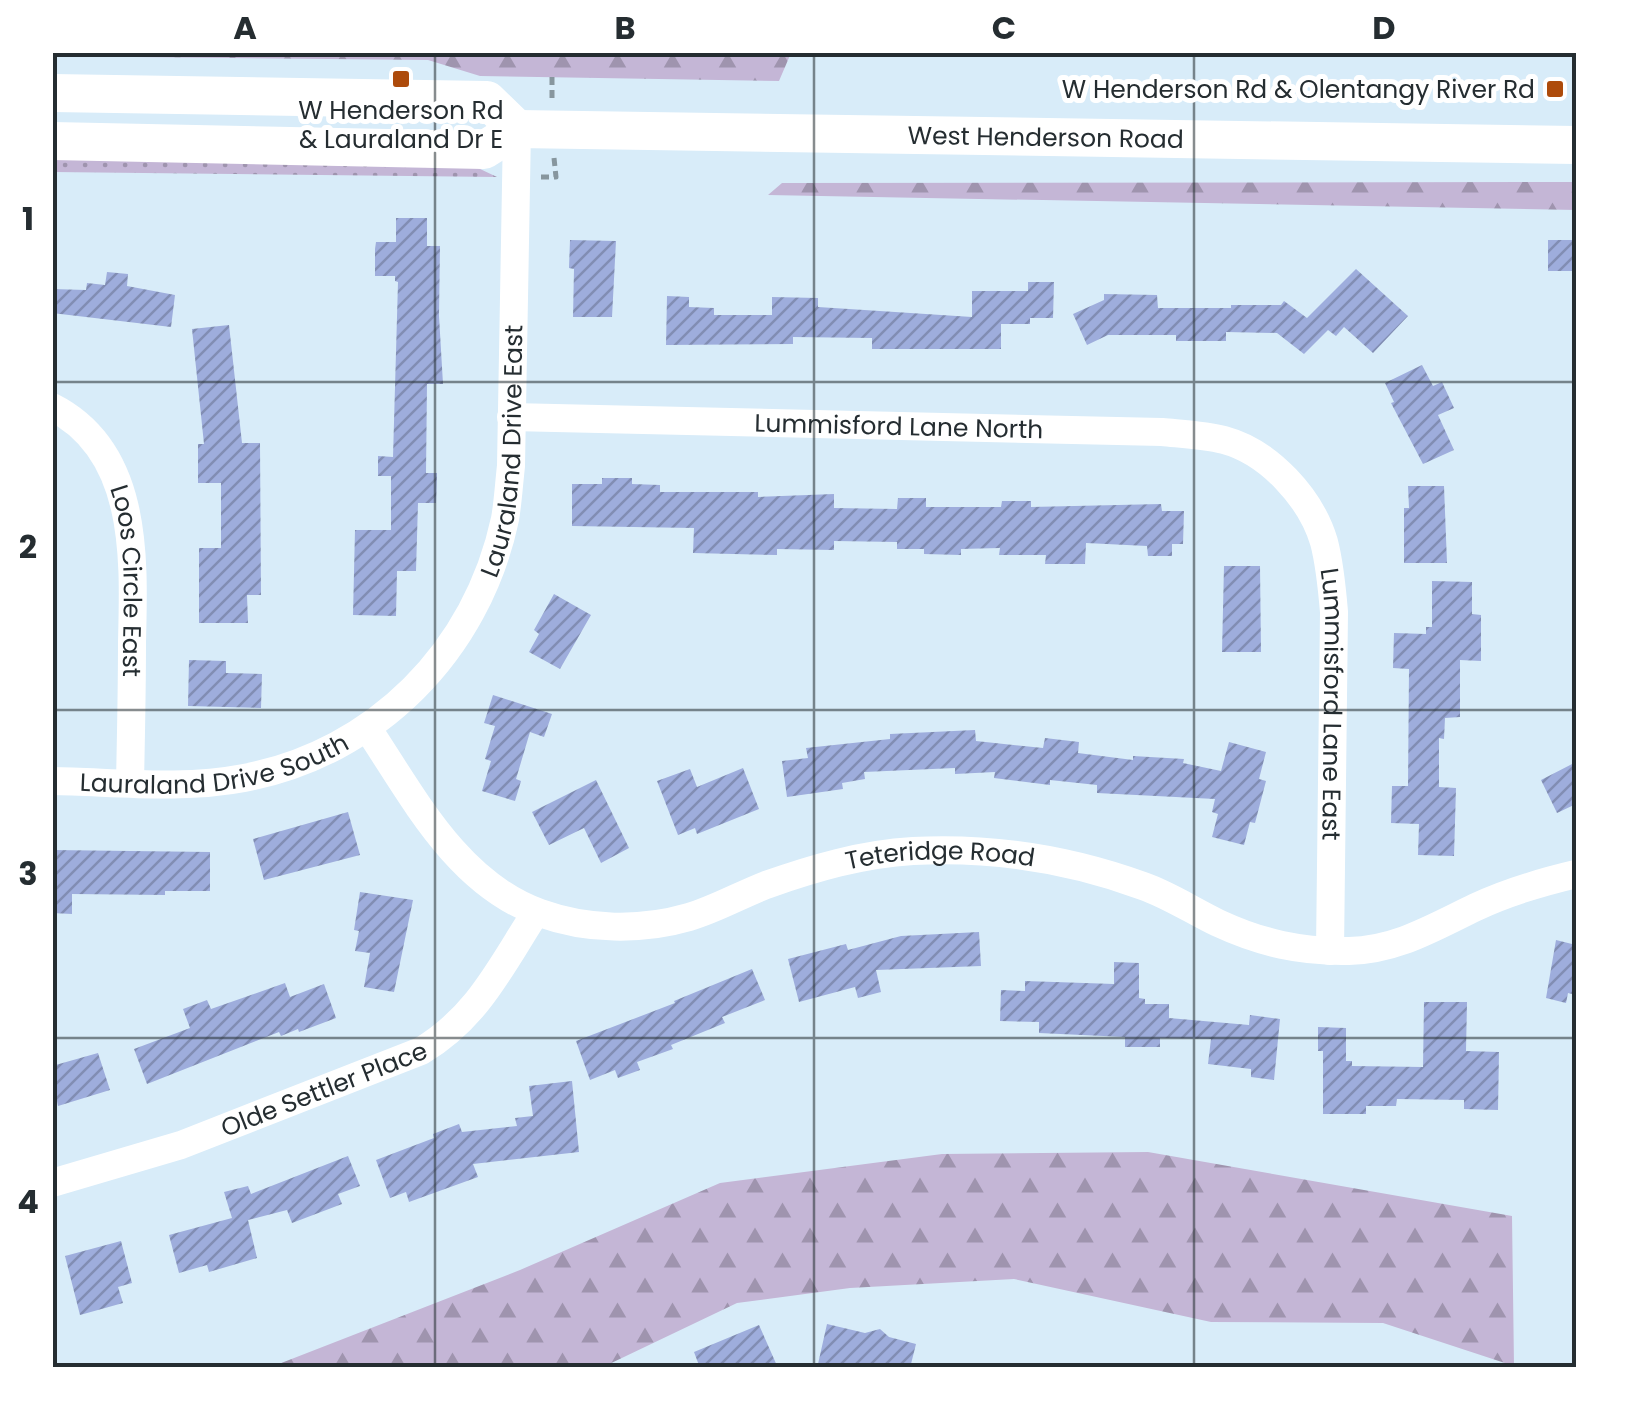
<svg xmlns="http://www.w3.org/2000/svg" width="1629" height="1420" font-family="Poppins,sans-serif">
	<defs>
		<pattern id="grass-dots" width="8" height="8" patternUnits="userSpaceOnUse" patternTransform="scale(2.5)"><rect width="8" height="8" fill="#c4b6d6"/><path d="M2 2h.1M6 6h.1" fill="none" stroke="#9f94ae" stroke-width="1.8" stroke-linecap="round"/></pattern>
		<pattern id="forest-firs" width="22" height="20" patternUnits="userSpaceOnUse" patternTransform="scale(2.5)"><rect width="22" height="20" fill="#c4b6d6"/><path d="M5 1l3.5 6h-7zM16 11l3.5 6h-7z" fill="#9f94ae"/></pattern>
		<pattern id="building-hatch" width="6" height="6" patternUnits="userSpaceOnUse" patternTransform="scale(2.5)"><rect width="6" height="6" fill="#9eaddc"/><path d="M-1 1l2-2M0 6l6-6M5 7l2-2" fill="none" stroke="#818db3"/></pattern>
	</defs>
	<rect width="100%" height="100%" fill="#d8ecf9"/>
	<path fill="url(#grass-dots)" d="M53 159 478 168 497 177 53 172Z"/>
	<path fill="url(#forest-firs)" d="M134 53V52L791 53 779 81 480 76 428 60 134 57Z
		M1576 182V210L768 195 782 183Z
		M1148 1152 1512 1216 1514 1366 1383 1323 1211 1322 1014 1279 850 1288 737 1303 603 1367H271L520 1270 720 1183 942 1154Z"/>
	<path fill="url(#building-hatch)" d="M396 218H427V246H440L439 316 443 384H427L426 473H437L436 503H418L416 571H397L396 616 353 615 355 530H391V476H378V456L393 457 398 282 395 281V276H375V249L376 242H396Z
		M570 240 616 241 612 317H573L574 269 569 268Z
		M1548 240H1576V271H1548Z
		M1356 269 1408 316 1373 353 1344 327 1336 336 1328 330 1304 354 1277 333 1226 332V341H1176V335H1108L1087 345 1073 314 1104 300V294L1157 295 1158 308H1231V305H1281L1284 301 1307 318Z
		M107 272 128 274 127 286 175 295 171 327 52 313V289L86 290 87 283 105 285Z
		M1028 282H1054L1053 318H1030V324H1001V349H872V338L793 337V344L666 345 667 296 689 297V307L714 308V315H772V297L818 298V307L972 317V291H1028Z
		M229 325 242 443H260L261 595H247L248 623H199V548H221V483H198V444H204L192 329Z
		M1422 365 1433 386 1442 382 1454 408 1438 415 1454 450 1423 464 1391 403 1394 402 1385 383Z
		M602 478H632V484L660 485V492H758V497L834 494V508L897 509 898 498H926V507H1001L1002 501H1031V507L1161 504 1162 511H1184L1183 544H1172V556H1148L1147 546 1086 543 1085 564H1045L1046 555H999L1000 548 961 549V555L924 554V549H897V542L834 541V550L777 549V555L693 553 694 528 572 526V484H602Z
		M1408 486H1444L1447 563H1404V508H1409Z
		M1224 566H1260L1261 652H1222Z
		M1432 581 1472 582V614L1481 615V661L1460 660V717L1445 718 1444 739 1439 738V787L1456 788 1454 856 1418 855 1419 824 1391 823 1392 786H1408L1409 669 1393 668 1394 633 1426 634V627H1432Z
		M554 594 591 615 560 669 529 652 539 634 534 630Z
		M189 660 226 661V673L262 674 261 708 188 706Z
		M493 695 552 714 544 737 530 732 516 779 521 781 515 801 482 791 491 761 485 759 495 726 484 723Z
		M975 730 976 741 1043 748 1045 738 1079 742 1078 753 1133 760V756L1184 759 1183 763 1221 771 1229 742 1266 752 1259 779 1266 781 1255 823 1250 822 1244 845 1212 837 1218 814 1212 812 1215 799 1097 793V785L1050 780V785L994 778 995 772 955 774V768L864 772 865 779 842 783 843 789 787 797 782 761 808 758 806 748 890 739V734Z
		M1576 762V804L1557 813 1541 780Z
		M743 768 759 809 697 834 695 828 678 835 657 781 690 769 697 787Z
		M596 780 629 848 601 863 584 828 549 845 532 812Z
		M348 812 360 855 264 880 253 839Z
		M52 850 210 852V891H165V895L72 894V914L52 913Z
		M360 892 413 900 394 992 364 987 370 953 355 951 359 931 354 930Z
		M979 932 981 966 876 970 881 992 858 998 855 987 799 1002 788 959 846 944 848 950 901 936Z
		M1556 940 1576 945V995L1568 993 1566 1003 1546 998Z
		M1114 962 1139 963V998L1145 999V1004H1169V1018L1249 1025 1250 1015 1280 1019 1274 1080 1251 1077V1069L1208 1064 1211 1039 1160 1038V1047H1125V1037L1039 1033V1022L1000 1021 1001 990 1025 991V981L1114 984Z
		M752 969 765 1000 722 1017 725 1023 671 1045 673 1049 637 1062 640 1070 618 1078 615 1070 590 1080 576 1041 675 1003 674 1001Z
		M285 983 290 997 324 984 336 1018 299 1032 298 1029 281 1036 279 1032 147 1084 134 1049 190 1028 183 1009 207 1000 211 1009Z
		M1424 1002H1467L1466 1051 1499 1052 1498 1110 1464 1109V1100L1397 1099 1396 1106H1366V1114H1323V1051H1318V1027L1346 1028V1061H1352V1066L1423 1067Z
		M98 1053 110 1090 58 1106 57 1101 52 1102V1066Z
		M572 1081 579 1152 473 1164 478 1177 409 1202 406 1192 390 1198 376 1160 434 1138 433 1134 459 1124 462 1132 517 1126 515 1118 533 1116 529 1086Z
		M348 1156 360 1186 338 1194 342 1204 292 1223 287 1210 248 1220 257 1258 209 1272 207 1265 179 1273 169 1235 232 1218 224 1192 248 1186 251 1194Z
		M121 1241 132 1283 118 1287 123 1303 80 1315 65 1256Z
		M827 1324 865 1333 880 1329 889 1337 916 1344 910 1368H832L818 1364Z
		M759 1325 778 1368H700L694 1352Z"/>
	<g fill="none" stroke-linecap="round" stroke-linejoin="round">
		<path stroke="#87969e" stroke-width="5" stroke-dasharray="8 5" stroke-linecap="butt" d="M552 77V102
			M541 177H556L554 158"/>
		<g stroke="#fff" stroke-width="28">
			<path id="s1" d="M52 407C139 451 134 559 132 642 132 689 131 736 130 782"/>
			<path id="s2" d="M511 417 1162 432C1182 434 1205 435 1224 440 1269 452 1311 498 1324 542 1330 565 1332 588 1334 612L1330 951"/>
			<path id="s3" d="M368 729C414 798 457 883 540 913 587 930 641 931 689 917 716 909 740 895 766 885 814 868 862 854 913 851 992 847 1069 859 1143 886 1169 895 1193 911 1218 923 1261 943 1301 952 1349 951 1397 950 1434 927 1476 907 1508 892 1542 882 1576 874"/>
			<path id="s4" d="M52 781C115 782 182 790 244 778 376 753 477 651 505 519 508 502 509 483 511 466L517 129"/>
			<path id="s5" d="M52 1183 181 1145 421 1051C478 1017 501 966 536 912"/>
		</g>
		<g stroke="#fff" stroke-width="38">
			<path d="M52 93 487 100 517 129"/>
			<path id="s6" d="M52 141 484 150 517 129 1576 145"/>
		</g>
	</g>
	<path fill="none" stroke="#252d31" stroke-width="2.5" stroke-opacity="0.55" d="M435 52V1368M814 52V1368M1194 52V1368M52 382H1576M52 710H1576M52 1038H1576"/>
	<g fill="#ad4b0b" stroke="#fff" stroke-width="4">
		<rect x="391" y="69" width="20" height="20" rx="5"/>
		<rect x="1545" y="79" width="20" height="20" rx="5"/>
	</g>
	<g text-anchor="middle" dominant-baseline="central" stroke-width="10" stroke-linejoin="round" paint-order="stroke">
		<g font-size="25" fill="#252d31" stroke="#fff" text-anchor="end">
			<text x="1535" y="89">W Henderson Rd &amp; Olentangy River Rd</text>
			<text x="401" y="110" text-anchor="middle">W Henderson Rd<tspan x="401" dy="29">&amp; Lauraland Dr E</tspan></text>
		</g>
		<g font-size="25" fill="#252d31" stroke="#fff">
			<text stroke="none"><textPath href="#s6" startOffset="1000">West Henderson Road</textPath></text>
			<text stroke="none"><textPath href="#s2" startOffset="388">Lummisford Lane North</textPath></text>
			<text stroke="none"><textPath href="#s4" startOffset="650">Lauraland Drive East</textPath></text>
			<text stroke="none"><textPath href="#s1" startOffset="202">Loos Circle East</textPath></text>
			<text stroke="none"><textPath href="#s2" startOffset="1025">Lummisford Lane East</textPath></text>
			<text stroke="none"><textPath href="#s4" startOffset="165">Lauraland Drive South</textPath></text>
			<text stroke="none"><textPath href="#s3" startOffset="670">Teteridge Road</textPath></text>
			<text stroke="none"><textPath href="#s5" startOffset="288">Olde Settler Place</textPath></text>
		</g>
	</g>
	<rect width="1629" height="1420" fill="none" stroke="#ffffff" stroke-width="110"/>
	<rect x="55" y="55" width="1519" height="1310" fill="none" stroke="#252d31" stroke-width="4"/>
	<g font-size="32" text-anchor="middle" font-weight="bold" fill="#252d31">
		<text x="245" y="39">A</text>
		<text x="625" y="39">B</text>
		<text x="1004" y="39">C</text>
		<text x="1384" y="39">D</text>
		<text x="28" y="230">1</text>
		<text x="28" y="558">2</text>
		<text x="28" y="885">3</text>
		<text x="28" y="1213">4</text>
	</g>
</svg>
